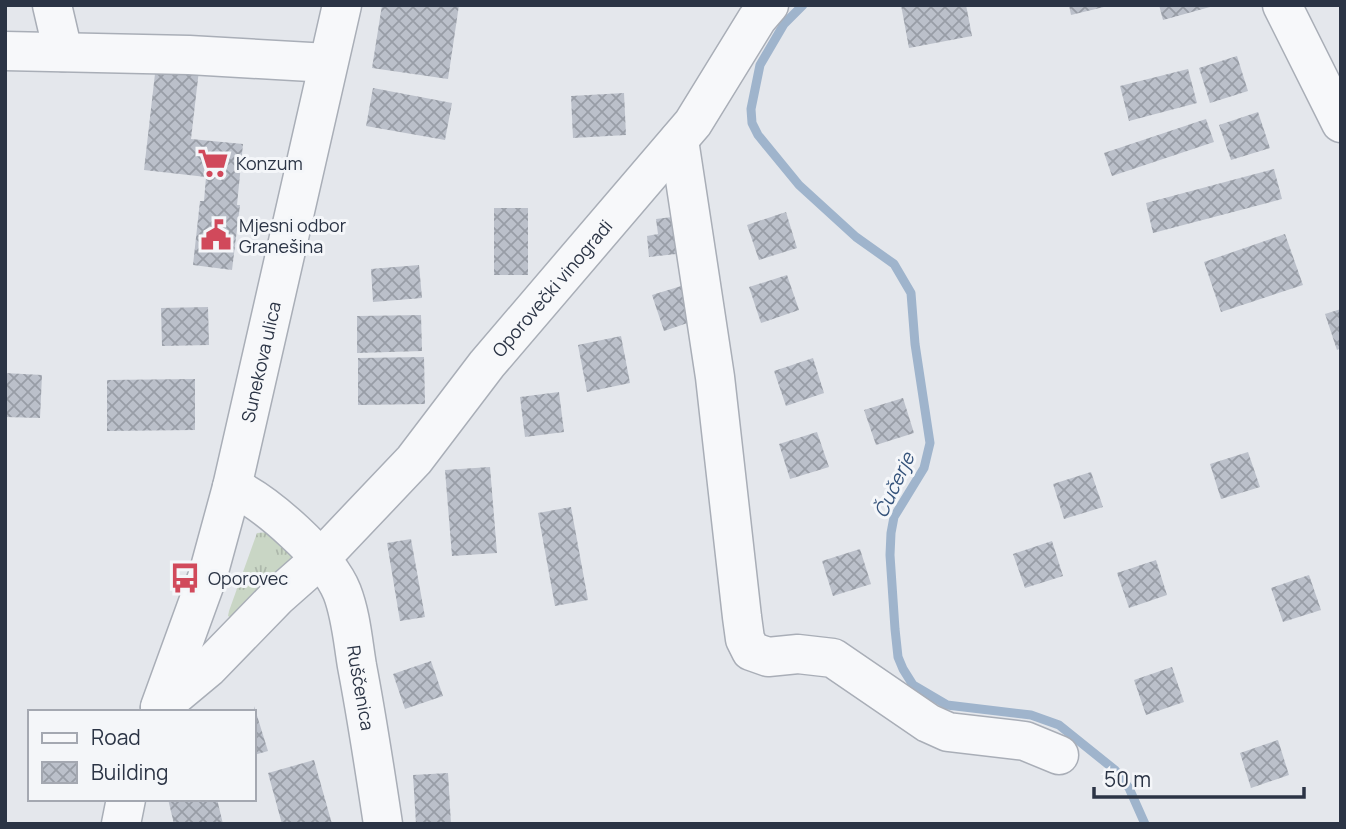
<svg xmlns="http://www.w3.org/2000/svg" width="1346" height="829" font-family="Manrope,sans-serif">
	<defs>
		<pattern id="grass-tufts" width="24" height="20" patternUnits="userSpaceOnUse" patternTransform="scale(1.75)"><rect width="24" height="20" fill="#c9d6c5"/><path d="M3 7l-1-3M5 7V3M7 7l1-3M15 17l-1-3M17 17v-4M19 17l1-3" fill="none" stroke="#adb8ab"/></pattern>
		<pattern id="building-cross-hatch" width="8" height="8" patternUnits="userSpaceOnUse" patternTransform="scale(1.75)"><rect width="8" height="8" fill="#bbc0ca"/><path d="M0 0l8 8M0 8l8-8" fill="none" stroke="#989da6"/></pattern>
	</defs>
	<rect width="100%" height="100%" fill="#e4e7ec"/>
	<path fill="url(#grass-tufts)" d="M270 532 292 551V567L236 621 228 616 229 611 257 533Z"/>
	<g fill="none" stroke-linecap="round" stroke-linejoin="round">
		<path stroke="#9fb4cc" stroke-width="9" d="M803 5 784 24 760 65 751 109 752 123 758 135 799 185 856 237 894 264 911 293 915 344 930 443 924 468 894 517 891 533 890 555 895 629 898 657 903 669 913 685 947 705 1031 715 1059 725 1115 770 1129 788 1145 824"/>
	</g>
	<path fill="url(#building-cross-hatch)" d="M382 5H459L448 79 372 68Z
		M901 5H966L972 36 909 48Z
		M1069 5H1108V6L1071 15Z
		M1159 5H1209L1210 7 1163 20Z
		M1237 56 1248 91 1210 103 1199 68Z
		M156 65 199 70 191 139 243 144 237 205H240L232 270 193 265 200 201H204L206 177 144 170Z
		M1188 69 1197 103 1129 121 1120 86Z
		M373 88 452 103 445 140 366 126Z
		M624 93 626 135 573 138 571 96Z
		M1258 112 1270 148 1231 160 1219 125Z
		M1206 119 1214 142 1112 176 1104 153Z
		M1274 169 1282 199 1153 233 1146 203Z
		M494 208H528V275H494Z
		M786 212 797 248 759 260 747 225Z
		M680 216 685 253 649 257 647 236 658 234 656 219Z
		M1285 234 1303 285 1221 312 1204 262Z
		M419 265 422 298 373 302 371 269Z
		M787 275 799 310 761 323 749 287Z
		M691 283 702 318 664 331 652 295Z
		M208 307 209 345 162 346 161 308Z
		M1341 309V348L1337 350 1325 314Z
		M421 315 422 351 357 353V316Z
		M621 336 630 383 587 392 578 345Z
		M424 357 425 404 358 405V358Z
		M813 358 824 393 786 406 774 371Z
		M5 373 42 375 40 418 5 417Z
		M195 379V430L107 431V380Z
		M559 392 564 432 525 437 520 397Z
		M903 398 914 433 876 445 864 410Z
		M817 432 829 467 790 479 779 444Z
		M1248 452 1260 487 1221 499 1210 464Z
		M490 467 497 553 452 556 445 470Z
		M1091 472 1103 507 1064 519 1053 484Z
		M571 507 588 600 555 606 538 513Z
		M411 539 425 617 400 621 387 543Z
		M1052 541 1063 576 1025 588 1013 554Z
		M860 549 871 584 833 596 822 561Z
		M1156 560 1167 595 1129 608 1117 573Z
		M1309 575 1321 610 1283 622 1271 588Z
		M431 661 443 696 405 709 393 674Z
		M1172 667 1184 702 1146 715 1134 680Z
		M254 706 268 751 254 755V712L247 711 254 709Z
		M1278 740 1289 775 1251 788 1240 753Z
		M314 760 332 824H282L268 773Z
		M448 773 451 824H416L413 775Z
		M168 799H217L223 824H174Z"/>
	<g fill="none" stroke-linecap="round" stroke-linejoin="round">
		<g stroke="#a9aeb7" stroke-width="41">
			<g id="minor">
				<path d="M52 5 63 52"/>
				<path d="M1282 5 1341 123"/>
				<path d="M5 51 189 55 328 63"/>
				<path d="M679 140 715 377 742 617 745 639 751 651 768 657 798 654 833 658 928 723 948 732 1025 741 1059 755"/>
				<path id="s1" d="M232 487C266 502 328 557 342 592 351 615 353 642 357 666 367 718 375 771 383 824"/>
				<path id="s2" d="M160 707 208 575 232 487 342 5"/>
				<path id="s3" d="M160 708 208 668 277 597 320 559 414 460 487 364 693 123 757 19 769 5"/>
				<path d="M121 824 126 799"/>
			</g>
		</g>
		<use href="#minor" stroke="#f7f8fa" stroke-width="38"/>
	</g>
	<defs>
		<g id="supermarket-bare" transform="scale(2.415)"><path d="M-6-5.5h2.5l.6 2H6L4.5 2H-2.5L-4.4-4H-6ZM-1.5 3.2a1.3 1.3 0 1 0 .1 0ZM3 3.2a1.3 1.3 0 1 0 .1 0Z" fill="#d1495b" stroke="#f4f6f9" stroke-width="2.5" paint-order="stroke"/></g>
		<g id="civic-bare" transform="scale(2.415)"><path d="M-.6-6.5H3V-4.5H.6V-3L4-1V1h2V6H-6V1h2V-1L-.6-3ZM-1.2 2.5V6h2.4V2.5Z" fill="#d1495b" stroke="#f4f6f9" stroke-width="2.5" paint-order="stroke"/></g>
		<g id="bus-bare" transform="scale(2.415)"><path d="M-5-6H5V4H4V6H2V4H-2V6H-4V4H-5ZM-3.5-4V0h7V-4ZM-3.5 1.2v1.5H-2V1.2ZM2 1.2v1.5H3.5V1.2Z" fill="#d1495b" stroke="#f4f6f9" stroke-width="2.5" paint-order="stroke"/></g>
	</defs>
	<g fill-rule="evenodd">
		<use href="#supermarket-bare" x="213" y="163"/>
		<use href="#civic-bare" x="216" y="235"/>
		<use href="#bus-bare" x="185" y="578"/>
	</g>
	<g text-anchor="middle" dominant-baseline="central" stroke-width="6" stroke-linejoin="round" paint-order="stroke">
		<g font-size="18" fill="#2b3445" stroke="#f4f6f9" text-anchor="start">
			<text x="236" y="163">Konzum</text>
			<text x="239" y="225">Mjesni odbor<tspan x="239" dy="21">Granešina</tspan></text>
			<text x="208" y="578">Oporovec</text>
		</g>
		<g font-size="18" fill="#2b3445" stroke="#f4f6f9">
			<text stroke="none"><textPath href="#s3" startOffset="576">Oporovečki vinogradi</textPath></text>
			<text stroke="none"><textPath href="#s2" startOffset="360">Sunekova ulica</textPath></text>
			<text stroke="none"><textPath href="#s1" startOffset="252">Ruščenica</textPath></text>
		</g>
		<g font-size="19" font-style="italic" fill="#34527a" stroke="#f4f6f9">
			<text transform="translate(894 485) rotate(-65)">Čučerje</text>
		</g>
	</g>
	<rect width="1346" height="829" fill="none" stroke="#2b3445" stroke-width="14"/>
	<rect x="28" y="710" width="228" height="91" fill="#f4f6f9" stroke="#a4a8b1" stroke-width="2"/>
	<rect x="42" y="733" width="35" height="10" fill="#f7f8fa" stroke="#a4a8b1" stroke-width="2"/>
	<text x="91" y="745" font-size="21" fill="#2b3445">Road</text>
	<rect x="42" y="762" width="35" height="21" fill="url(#building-cross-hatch)" stroke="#a4a8b1" stroke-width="2"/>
	<text x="91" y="780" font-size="21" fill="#2b3445">Building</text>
	<path d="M1094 787v10h210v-10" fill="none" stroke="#2b3445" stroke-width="3.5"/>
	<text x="1104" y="787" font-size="21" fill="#2b3445" stroke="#f4f6f9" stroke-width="5" paint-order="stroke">50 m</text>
</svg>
